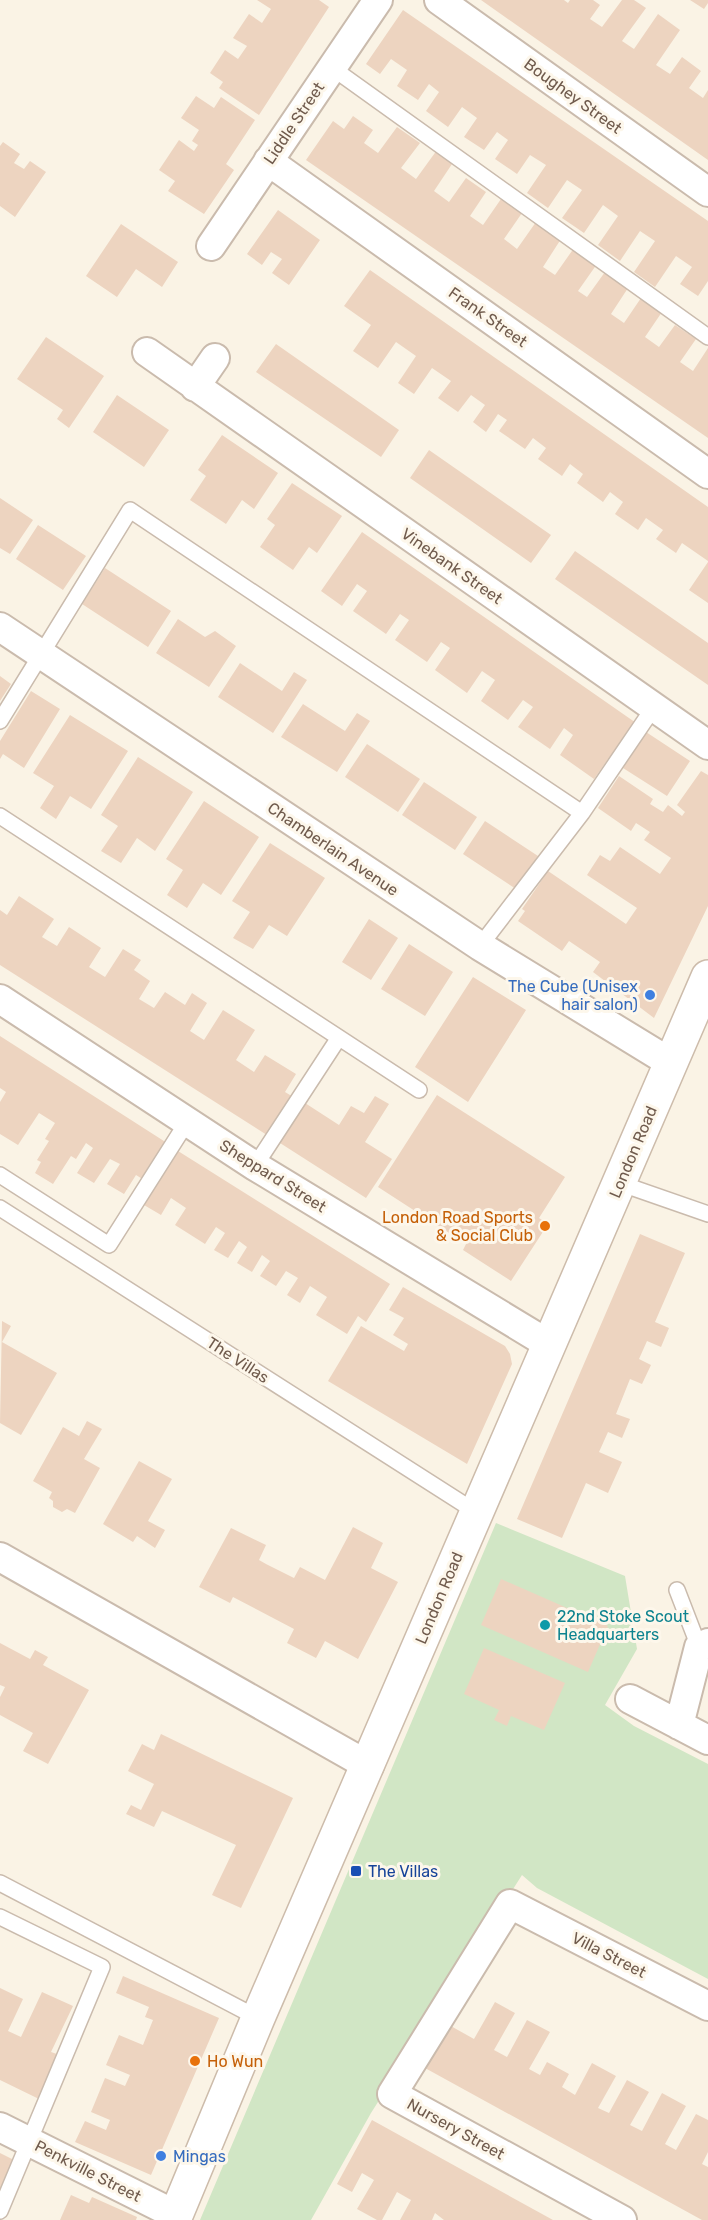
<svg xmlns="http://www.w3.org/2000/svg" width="708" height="2220" font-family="Rubik,sans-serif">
	<rect width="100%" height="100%" fill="#faf3e5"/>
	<path fill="#d1e6c5" d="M496 1523 625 1576 637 1649 605 1705 634 1726 708 1764V1979L537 1888 522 1875 371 2113 311 2220H200Z"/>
	<path fill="#edd4c0" d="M257 0H319L329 7 259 115 219 88 223 82 210 73 225 50 238 59 247 46 233 38 249 14 262 23 271 9Z
		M481 0H564L568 3 570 0H593L600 5 590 19 602 27 622 0H634L646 8 622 41 634 49 658 14 680 30 656 65 670 74 682 57 701 71 689 88 703 98 708 90V160Z
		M690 0H708V3L704 9Z
		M403 10 708 221V281L698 296 680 284 692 267 676 256 655 287 634 272 655 241 640 231 620 261 598 245 618 216 603 205 584 233 562 218 582 190 567 180 548 208 527 193 546 165 530 155 517 174 495 159 508 140 497 132 484 150 464 137 477 118 462 107 448 127 426 111 439 92 429 84 418 100 397 86 407 70 391 59 380 74 366 64Z
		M196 96 214 108 221 97 255 120 226 164 234 170 204 214 168 191 175 181 159 170 179 140 194 151 198 145 192 141 199 130 181 118Z
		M353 116 373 130 364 143 378 153 397 127 420 143 401 168 416 179 437 150 454 161 434 191 449 202 466 178 486 192 470 216 483 225 501 199 522 213 504 239 517 249 536 222 561 239 543 267 555 275 574 248 597 264 578 291 587 297 605 272 628 288 611 314 624 323 641 298 662 312 645 337 659 347 675 325 696 339 680 362 693 371 708 348V438L306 160 333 121 344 129Z
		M3 142 20 154 14 163 24 169 30 161 46 172 15 217 0 206V146Z
		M278 210 320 240 289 285 272 273 282 259 271 252 262 265 247 254Z
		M121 224 178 262 162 287 136 269 117 297 86 276Z
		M370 270 708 507V561L682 543 676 553 656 539 663 530 646 518 638 530 615 514 623 502 610 492 603 502 577 483 583 474 570 464 562 476 538 459 546 448 533 438 525 449 499 431 507 420 498 414 486 432 473 422 485 405 471 395 458 412 438 398 451 381 432 368 414 394 398 383 416 356 396 342 378 368 353 351 371 325 344 306Z
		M46 337 104 376 69 428 57 419 63 410 17 379Z
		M276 344 399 430 381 457 256 372Z
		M117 395 169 430 144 467 93 432Z
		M222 435 278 473 254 509 242 500 226 524 190 500 206 476 198 470Z
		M429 450 551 535 531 563 410 478Z
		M292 483 342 516 317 553 309 547 293 570 260 547 275 525 267 519Z
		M0 498 33 520 10 554 0 548Z
		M38 525 86 556 63 590 16 559Z
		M362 532 639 725 613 762 608 759 594 779 560 755 573 735 564 728 550 749 518 727 533 707 523 700 508 720 481 701 495 680 482 671 467 693 435 670 450 648 441 642 427 662 395 640 409 620 400 614 386 634 353 611 367 591 357 584 342 606 321 591Z
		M575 551 708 643V685L555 579Z
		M708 562V603L689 590Z
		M105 568 171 611 148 647 82 604Z
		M178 619 205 637 215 631 236 646 209 687 156 653Z
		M240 663 282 691 294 672 307 680 273 733 218 697Z
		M0 676 11 684 0 701Z
		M31 691 60 709 24 768 3 754 0 759V741Z
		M303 704 345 731 357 713 370 721 337 772 281 737Z
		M70 715 128 751 91 809 70 796 56 819 40 808 54 786 33 773Z
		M646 732 690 761 667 796 623 768Z
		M367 744 420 779 398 812 345 777Z
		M138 757 193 792 155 851 137 838 121 863 101 851 118 826 101 815Z
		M701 771 708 775V906L654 1018 593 972 600 962 569 941 562 951 518 921 525 911 522 909 548 871 626 924 637 908 587 875 600 855 610 861 620 847 660 874 671 858 644 840 650 832 636 823 631 831 598 808 619 776 653 799 650 804 663 812 668 805 682 816 685 812 677 805Z
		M424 782 477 817 455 850 402 815Z
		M204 801 259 837 221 895 203 883 187 908 167 895 183 870 166 859Z
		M485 821 538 856 516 889 463 854Z
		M270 843 325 878 287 936 269 925 253 949 233 938 250 912 232 901Z
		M19 896 54 919 42 937 57 946 69 927 101 948 89 967 105 977 123 949 141 960 134 970 150 981 139 999 154 1008 165 992 185 1005 192 993 207 1003 190 1031 204 1040 223 1010 255 1030 236 1060 254 1072 265 1055 296 1074 285 1092 295 1098 270 1137 0 965V910L7 915Z
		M369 919 398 938 371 980 342 962Z
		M409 944 453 972 425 1016 381 989Z
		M473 977 526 1010 468 1102 415 1067Z
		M0 1036 167 1143 144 1180 136 1175 124 1194 107 1184 120 1164 110 1159 94 1183 77 1173 93 1148 86 1143 76 1159 71 1156 53 1184 35 1173 41 1162 37 1160 49 1141 45 1139 55 1123 39 1113 18 1145 0 1134V1102L6 1092 0 1088Z
		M437 1095 565 1177 539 1218 548 1224 511 1281 463 1250 466 1244 378 1187Z
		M375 1096 389 1104 365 1142 392 1159 366 1198 280 1143 305 1103 339 1125 351 1106 364 1113Z
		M178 1151 390 1284 366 1322 358 1316 347 1334 316 1315 327 1297 310 1286 300 1303 287 1295 298 1278 286 1271 276 1286 260 1276 270 1261 262 1255 252 1272 237 1263 247 1247 239 1241 228 1258 214 1250 225 1233 216 1227 205 1244 175 1225 186 1208 171 1198 161 1215 144 1205Z
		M640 1234 685 1253 655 1322 669 1328 661 1347 647 1341 639 1359 651 1365 642 1384 630 1379 616 1414 630 1419 622 1438 608 1432 599 1452 622 1462 608 1493 586 1483 562 1538 517 1519Z
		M403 1287 505 1346 510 1354 512 1364 467 1464 328 1381 361 1326 404 1351 408 1344 393 1335 404 1318 389 1310Z
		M2 1321 11 1326 2 1342 57 1373 21 1435 0 1423Z
		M87 1421 102 1429 84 1459 100 1468 75 1513 67 1509 62 1512 53 1507V1501L49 1498 52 1492 33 1481 63 1427 79 1436Z
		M139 1461 172 1479 148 1521 165 1530 155 1548 137 1536 133 1542 103 1524Z
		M353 1527 383 1543 371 1568 398 1582 358 1659 325 1641 316 1658 287 1643 294 1629 233 1597 230 1603 199 1587 231 1528 266 1545 259 1560 266 1564 294 1578 300 1567 325 1580Z
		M501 1579 608 1626 588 1672 481 1625Z
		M0 1643 30 1659 35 1650 48 1657 43 1665 89 1690 48 1764 23 1751 33 1733 0 1715V1697L5 1687 0 1685Z
		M484 1648 565 1683 544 1730 511 1716 507 1726 494 1720 499 1710 464 1694Z
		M161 1734 293 1798 241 1908 212 1895 236 1845 162 1811 154 1827 126 1814 131 1805 141 1810 154 1784 128 1771 142 1744 154 1750Z
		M123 1976 219 2018 151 2175 75 2142 85 2121 106 2130 110 2120 91 2112 105 2078 125 2086 130 2075 106 2065 119 2035 143 2045 153 2020 145 2017 149 2007 116 1993Z
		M0 1988 23 1999 8 2031 21 2037 42 1992 73 2006 51 2052 60 2055 39 2099 0 2080Z
		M495 2002 515 2013 494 2050 507 2057 527 2020 550 2032 529 2069 540 2075 547 2062 569 2074 562 2087 575 2095 592 2063 616 2076 598 2108 609 2113 627 2080 649 2092 630 2125 642 2131 662 2093 686 2106 665 2144 676 2150 696 2114 708 2120V2152L702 2164 708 2167V2220H702L425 2068 449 2025 474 2039Z
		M372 2120 553 2220H444L435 2213 432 2220H400L411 2200 397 2192 382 2220H377L357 2209 374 2180 362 2173 352 2192 337 2184Z
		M0 2153 16 2161 0 2195Z
		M71 2195 89 2203 92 2197 137 2217 136 2220H60Z"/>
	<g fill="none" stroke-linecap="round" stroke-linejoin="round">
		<g stroke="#cabbad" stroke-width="18">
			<path id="lane" d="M331 67 708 337
				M0 721 130 510 582 813
				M0 816 419 1090
				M480 946 582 813 654 707
				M255 1166 338 1039
				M0 1175 109 1245 187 1122
				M619 1183 708 1214
				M0 1208 476 1512
				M677 1590 699 1647
				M0 1883 258 2018
				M0 1917 102 1967 0 2211"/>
		</g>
		<g stroke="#cabbad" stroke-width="32">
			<path id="street" d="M439 0 708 192
				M268 161 708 474
				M211 246 378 0
				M147 352 708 745
				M195 387 215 358
				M0 627 480 946 671 1063
				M0 999 255 1166 550 1345
				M0 1557 369 1766
				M630 1699 708 1740
				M679 1725 699 1647 708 1643
				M0 2127 176 2215
				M622 2220 392 2094 510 1904 708 2006"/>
		</g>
		<g stroke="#cdbcab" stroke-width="36">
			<path id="secondary" d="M174 2220 258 2018 708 977"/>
		</g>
		<use href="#lane" stroke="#fff" stroke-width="15"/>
		<use href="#street" stroke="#fff" stroke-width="28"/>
		<use href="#secondary" stroke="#fff" stroke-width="33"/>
	</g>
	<g fill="#3f7fe0" stroke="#fdf7eb" stroke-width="2">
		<circle cx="650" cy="995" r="6"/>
		<circle cx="161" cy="2156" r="6"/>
	</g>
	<g fill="#e8710a" stroke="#fdf7eb" stroke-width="2">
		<circle cx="545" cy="1226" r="6"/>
		<circle cx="195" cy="2061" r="6"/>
	</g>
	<circle fill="#0f9aa8" stroke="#fdf7eb" stroke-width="2" cx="545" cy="1625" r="6"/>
	<rect fill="#1a4fb4" stroke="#fdf7eb" stroke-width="2" x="350" y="1865" width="12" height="12" rx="3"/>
	<g text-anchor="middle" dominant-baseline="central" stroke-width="6" stroke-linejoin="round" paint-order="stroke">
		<g font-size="16" fill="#705b4d" stroke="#fdf7eb">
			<text transform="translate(573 96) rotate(36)">Boughey Street</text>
			<text transform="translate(294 123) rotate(-56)">Liddle Street</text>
			<text transform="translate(488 317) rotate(35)">Frank Street</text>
			<text transform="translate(452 566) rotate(35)">Vinebank Street</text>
			<text transform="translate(333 849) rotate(34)">Chamberlain Avenue</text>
			<text transform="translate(633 1152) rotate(-67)">London Road</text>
			<text transform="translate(273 1176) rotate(32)">Sheppard Street</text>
			<text transform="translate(238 1360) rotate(33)">The Villas</text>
			<text transform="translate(439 1598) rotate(-67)">London Road</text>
			<text transform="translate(609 1955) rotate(27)">Villa Street</text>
			<text transform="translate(456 2129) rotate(29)">Nursery Street</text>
			<text transform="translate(88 2171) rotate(27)">Penkville Street</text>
		</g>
		<g font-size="16" fill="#366cbe" stroke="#fdf7eb" text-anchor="end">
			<text x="638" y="986">The Cube (Unisex<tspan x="638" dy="18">hair salon)</tspan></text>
			<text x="173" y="2156" text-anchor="start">Mingas</text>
		</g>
		<g font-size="16" fill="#c56008" stroke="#fdf7eb" text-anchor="end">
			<text x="533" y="1217">London Road Sports<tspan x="533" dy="18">&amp; Social Club</tspan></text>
			<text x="207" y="2061" text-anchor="start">Ho Wun</text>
		</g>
		<g font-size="16" fill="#0d838f" stroke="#fdf7eb" text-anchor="start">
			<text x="557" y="1616">22nd Stoke Scout<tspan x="557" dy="18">Headquarters</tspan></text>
		</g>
		<g font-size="16" fill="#164399" stroke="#fdf7eb" text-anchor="start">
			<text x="368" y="1871">The Villas</text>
		</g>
	</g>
</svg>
